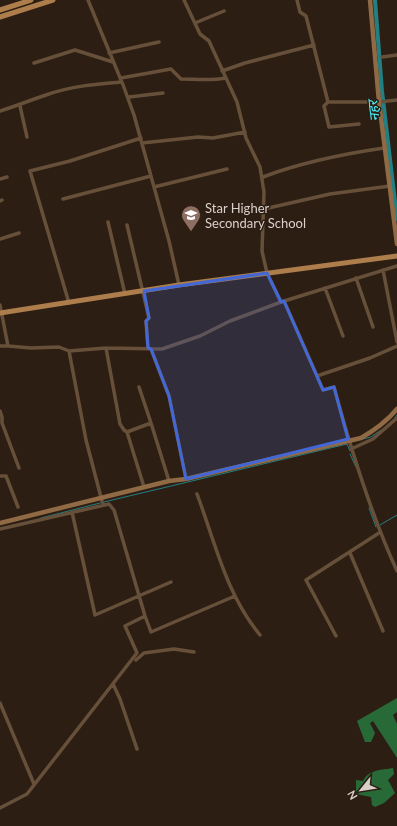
<svg xmlns="http://www.w3.org/2000/svg" width="397" height="826" font-family="Lato,'Noto Sans Devanagari',sans-serif">
	<rect width="100%" height="100%" fill="#2d1e14"/>
	<path fill="#286a37" d="M397 698V712L393 715 397 724V758L373 721 370 723 375 733 371 742H365L357 721Z
		M393 768 394 774 388 780 395 793 384 803 375 807 372 805 371 797 356 794V780L363 781C369 769 382 770 393 768Z"/>
	<g fill="none" stroke-linecap="round" stroke-linejoin="round">
		<path stroke="#227f83" stroke-width="1" d="M394 419 397 415
			M363 439 371 437 381 430
			M350 454 356 467
			M104 502 347 444 350 451
			M369 508 376 527
			M41 518 100 503
			M380 525 397 515"/>
		<path stroke="#227f83" stroke-width="4" d="M375 0 382 91 397 219"/>
		<path stroke="#675039" stroke-width="3.5" d="M88 0 121 80
			M184 0 200 34 209 41 237 102 246 138 260 167 264 192 262 251 267 273 281 302
			M297 0 300 12 306 16 328 102H379L397 100
			M195 23 224 11
			M109 53 159 42
			M382 57 397 55
			M34 63 75 50 113 62
			M222 71 245 63 314 45
			M121 78 171 69 181 79C196 79 210 81 225 78
			M129 97 163 93
			M328 102 324 106 329 127 359 124
			M20 106 27 137
			M0 111C16 106 31 100 46 95 71 86 96 84 122 82L134 115 169 241 179 285
			M142 143 198 137 213 138 245 132
			M263 177C302 162 343 154 384 148
			M0 179 7 177
			M154 187 227 169
			M63 199 151 176
			M0 201 2 200
			M264 209 330 194 390 186
			M108 222 125 294
			M127 225 149 318 146 321 148 348
			M0 239 19 233
			M383 270 397 342
			M356 278 373 327
			M325 288 343 336
			M284 301 317 376 370 358 397 346
			M69 303 30 171 70 161 141 138
			M0 305 8 346 31 348 59 347 69 351 106 348 162 349 200 336 230 321 281 302 397 266
			M0 346H8
			M106 348 120 424 124 430 127 432 151 423 139 387
			M151 349 169 396 186 479
			M69 351 86 440 103 505
			M317 376 323 390 334 387C351 450 370 512 397 571
			M0 411 2 417V423L19 468
			M151 423 169 481
			M127 432 144 487
			M351 449 373 439 397 418
			M1 476H6L18 507
			M197 494C215 542 226 594 260 635
			M72 512 95 615 171 582
			M0 529 109 504 114 510 145 616 125 626 137 653 133 658 27 794 0 808
			M350 553 383 631
			M145 616 151 632 235 596
			M336 636 306 580 379 533
			M136 660 144 653 174 649 194 652
			M113 684 120 699 137 749
			M0 703 34 784"/>
		<path stroke="#8f6a44" stroke-width="4.5" d="M370 0 379 102 397 244
			M0 523 169 481 186 479 361 438C375 430 387 421 397 409"/>
		<path stroke="#ad7d4c" stroke-width="5" d="M0 10 31 0
			M0 17 53 0
			M0 313 179 285 397 256"/>
	</g>
	<path fill="#4368d5" fill-opacity="0.2" stroke="#4368d5" stroke-width="3" stroke-linejoin="round" d="M267 273 281 302 284 301 323 390 334 387 348 439 186 479 169 396 151 349 148 348 146 321 149 318 144 291Z"/>
	<defs>
		<g id="school-pin" transform="scale(1)"><path d="M0 17L-7.5 6A9.5 9.5 0 1 1 7.5 6Z" fill="#8d6e63" stroke="#2d1e14"/><path d="M0-5L7-2L0 1L-7-2ZM-4 1L0 2.5L4 1V4Q0 6-4 4Z" fill="#fff"/></g>
	</defs>
	<g fill-rule="evenodd">
		<use href="#school-pin" x="191" y="215"/>
	</g>
	<g text-anchor="middle" dominant-baseline="central" stroke-width="3" stroke-linejoin="round" paint-order="stroke">
		<g font-size="13" fill="#dad0ca" stroke="#2d1e14" text-anchor="start">
			<text x="205" y="208">Star Higher<tspan x="205" dy="15">Secondary School</tspan></text>
		</g>
		<g font-size="14" font-style="italic" fill="#47f1f8" stroke="#2d1e14">
			<text transform="translate(373 111) rotate(-97)">नहर</text>
		</g>
	</g>
	<g transform="translate(361 790) rotate(240)" stroke="#2d1e14" stroke-width="3" paint-order="stroke">
	<path d="M0-3L7 15L0 10L-7 15Z" fill="#dad0ca"/>
	<text y="-6" font-size="11" font-weight="bold" text-anchor="middle" fill="#dad0ca">N</text>
	</g>
</svg>
